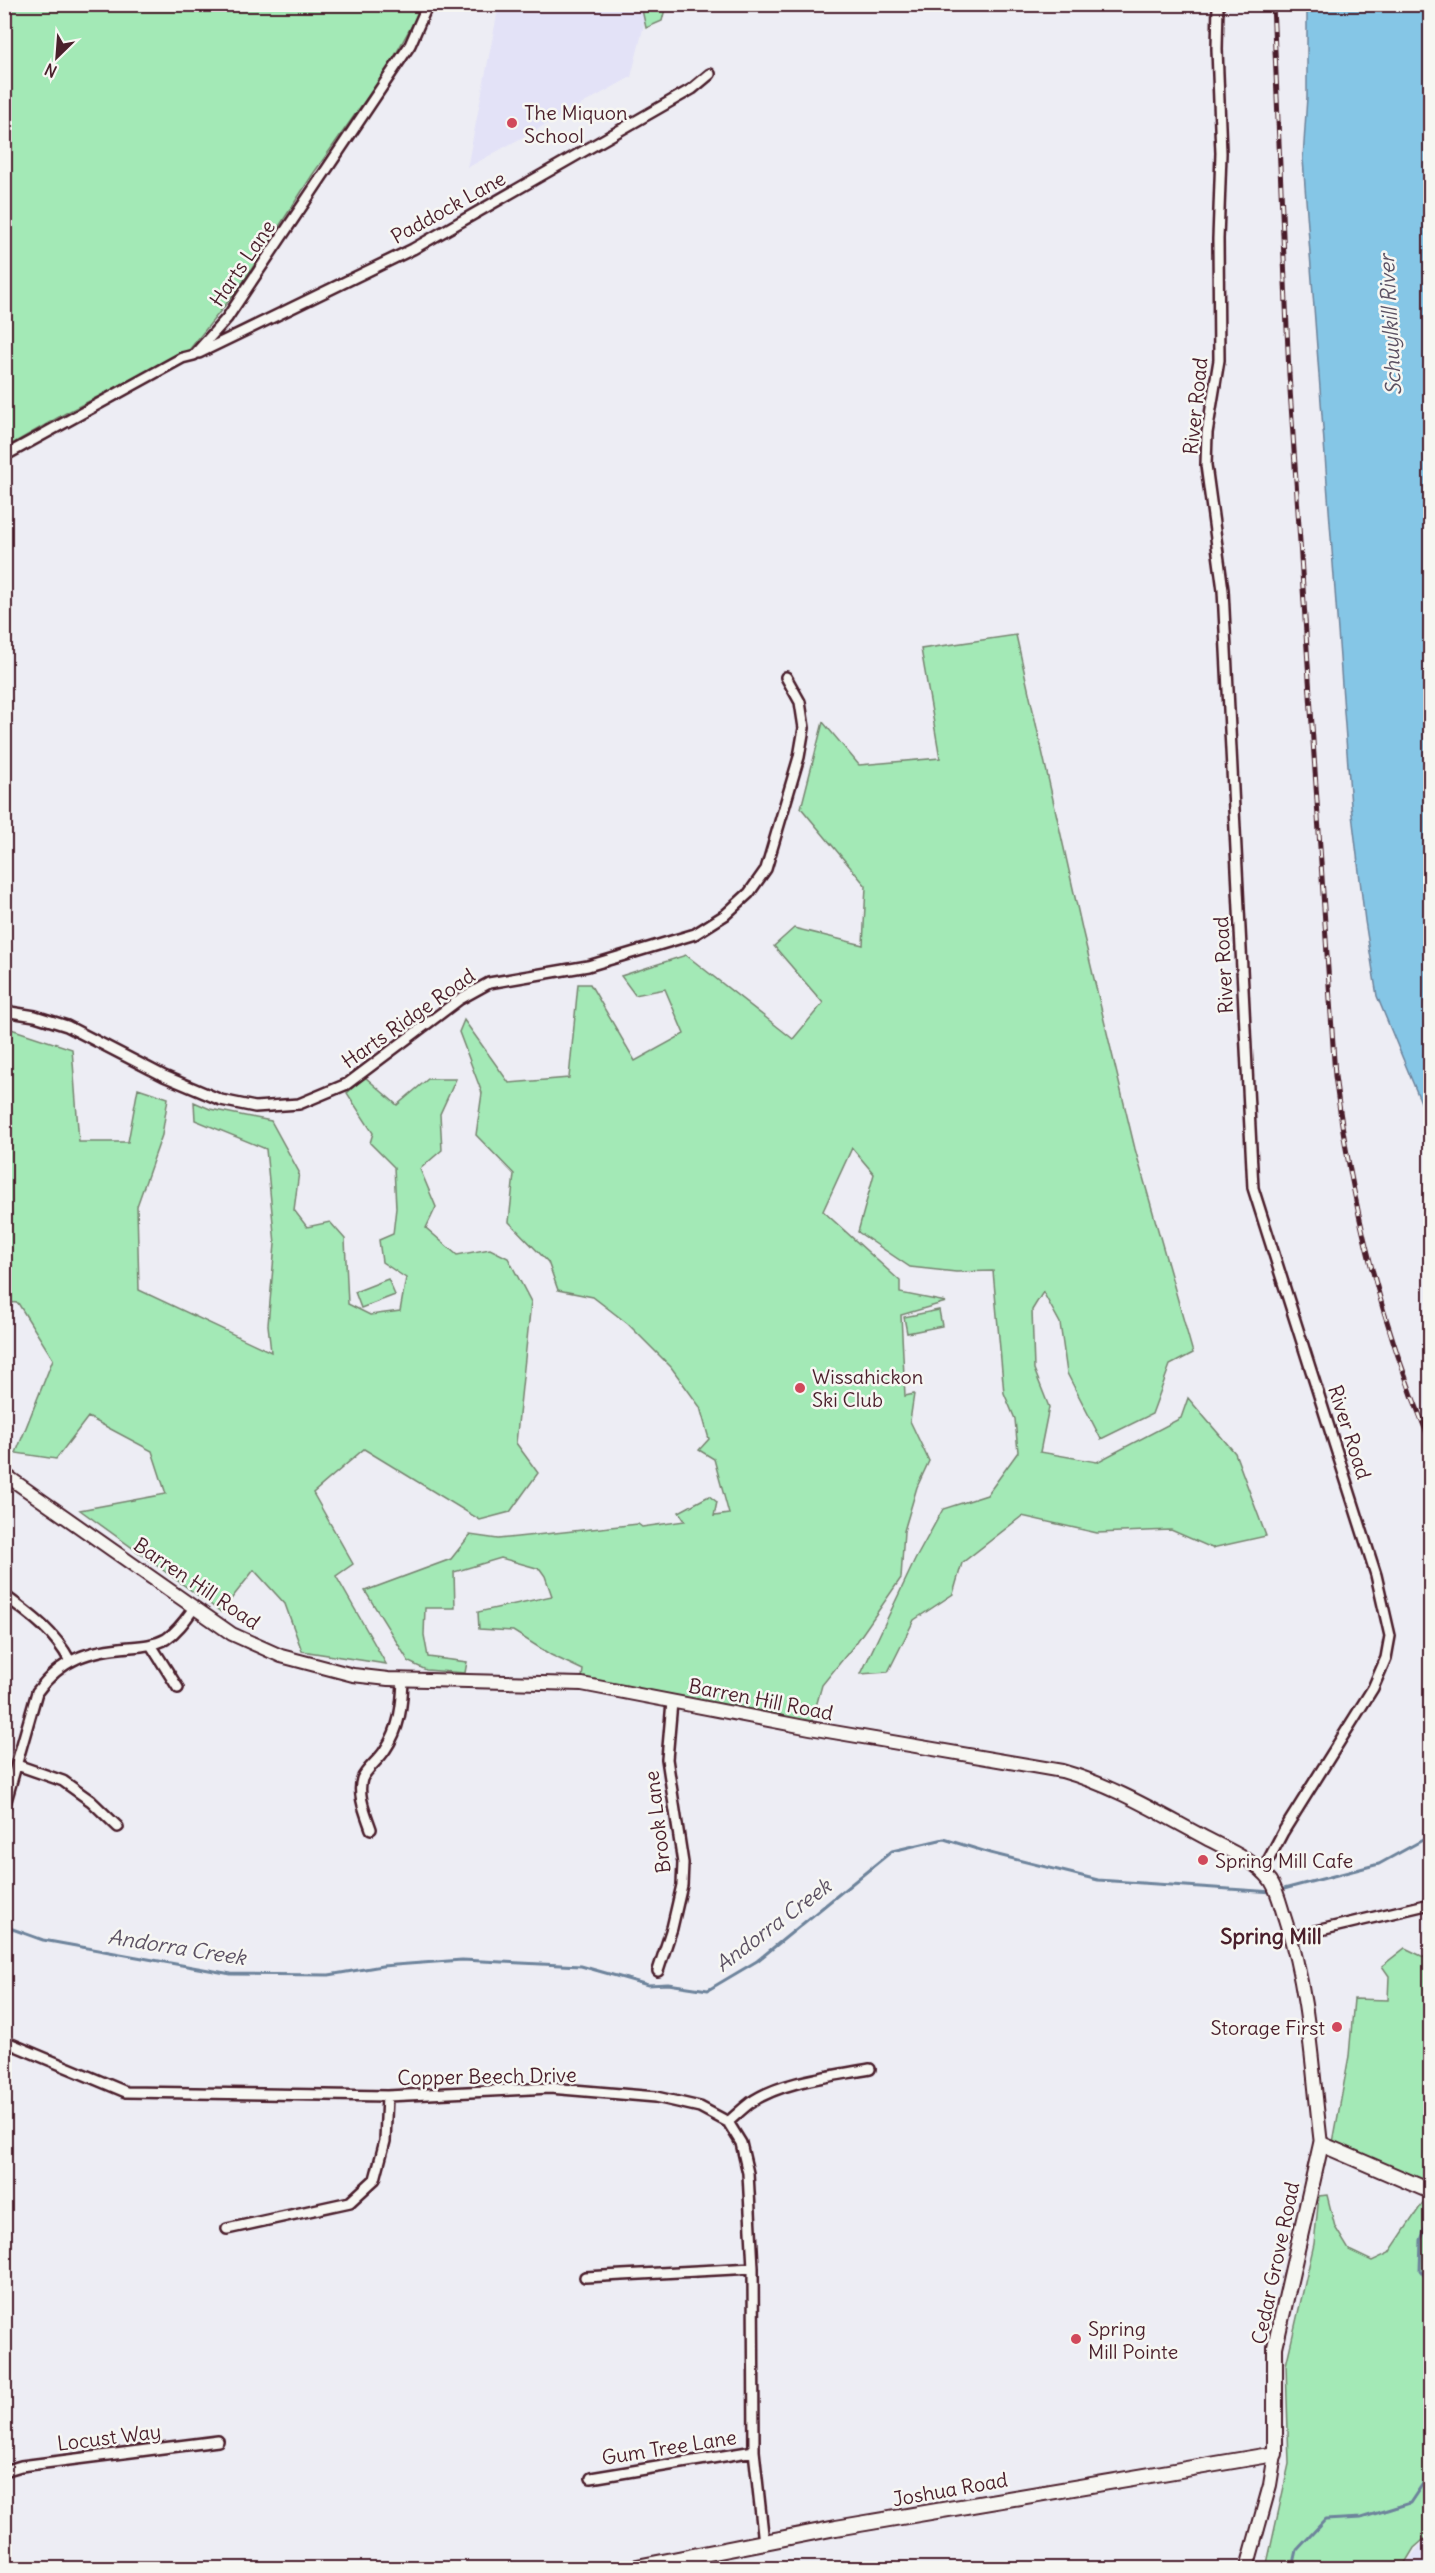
<svg xmlns="http://www.w3.org/2000/svg" width="1435" height="2573" font-family="Delius,sans-serif">
	<rect width="100%" height="100%" fill="#ededf4"/>
	<filter id="ink" filterUnits="userSpaceOnUse"><feTurbulence type="fractalNoise" baseFrequency=".0167" numOctaves="2"/><feDisplacementMap in="SourceGraphic" scale="12" xChannelSelector="R" yChannelSelector="G"/><feConvolveMatrix kernelMatrix="1 2 1 2 8 2 1 2 1" color-interpolation-filters="sRGB"/></filter>
	<g filter="url(#ink)">
		<path fill="#e3e2f7" d="M499 5H649L631 77 467 168Z
			M1430 2533V2568H1402Z"/>
		<path fill="#a3e9b6" stroke="#768470" stroke-width="1.5" d="M5 5H423L388 68 313 174 240 287 189 350 66 413 5 448Z
			M641 5H666L662 21 646 28Z
			M1016 635 1083 933 1135 1149 1193 1353 1170 1365 1152 1414 1101 1439 1067 1373 1060 1323 1043 1292 1032 1310 1034 1369 1049 1407 1040 1452 1097 1462 1181 1418 1188 1398 1235 1453 1266 1536 1212 1548 1171 1530 1097 1533 1022 1516 962 1563 953 1594 914 1620 888 1672 861 1674 915 1560 943 1509 987 1495 1018 1452 1015 1419 1004 1393 993 1271 956 1272 910 1267 858 1232 874 1174 852 1148 823 1211 900 1281V1293L946 1302 901 1315 905 1396 914 1394 910 1421 929 1461 917 1487 904 1531 901 1578 856 1643 822 1685 810 1728 614 1686 582 1677 583 1670 551 1655 513 1631 479 1629 478 1612 552 1596 545 1576 540 1569 501 1558 454 1572 455 1608H425L424 1635 428 1657 467 1662 465 1673 426 1670 409 1662 365 1591 451 1559 470 1535 498 1539 638 1524 642 1527 685 1521 679 1512 709 1496 717 1502 714 1516 729 1514 714 1459 699 1450 709 1439 700 1407 671 1367 628 1324 593 1297 558 1290 548 1262 509 1222 514 1174 476 1135 482 1093 459 1032 464 1020 509 1083 569 1078 578 984H590L635 1061 684 1034 665 989 635 995 621 976 686 955 793 1039 823 1003 774 946 794 928 863 945 866 886 801 808 823 722 859 765 940 758 921 649Z
			M5 1027 72 1049 79 1142H128L138 1088 168 1098 162 1135 137 1206 139 1290 271 1352 268 1325 275 1244 266 1149 195 1120 194 1102 210 1109 271 1121 299 1172 294 1210 307 1227 330 1222 345 1239 348 1304 370 1315 400 1311 406 1278 382 1262 379 1240 393 1234 396 1208 394 1167 370 1143 373 1133 347 1093 365 1077 397 1105 428 1079H456L440 1114 442 1150 420 1169 436 1207 426 1228 457 1255 490 1249 508 1258 531 1302 516 1443 538 1473 510 1512 480 1520 364 1449 313 1493 353 1564 336 1576 386 1664 302 1651 285 1604 254 1570 221 1612 80 1510 166 1494 152 1451 88 1417 56 1459 16 1453 53 1359 18 1303 5 1302Z
			M388 1279 395 1295 361 1308 355 1292Z
			M939 1310 942 1326 907 1333 904 1317Z
			M1405 1948 1430 1960V2190L1332 2148 1349 2056 1354 1999 1388 2000 1389 1976 1382 1966Z
			M1327 2195 1335 2227 1349 2250 1372 2261 1389 2253 1424 2201 1430 2204V2534L1414 2548 1402 2568H1266L1289 2464 1286 2365 1314 2244 1319 2196Z"/>
		<path fill="#85c6e6" stroke="#6d839b" stroke-width="1.5" d="M1307 5H1430V1124L1377 996 1365 921 1351 806 1303 159 1307 97Z"/>
		<g fill="none" stroke-linecap="round" stroke-linejoin="round">
			<path stroke="#6d839b" stroke-width="3" d="M1280 1890 1379 1864 1430 1836
				M4 1926 43 1940 231 1974 329 1975 382 1966 462 1960 581 1966 648 1985 668 1984 708 1990 757 1961 892 1851 944 1839 990 1853 1098 1880 1273 1892
				M1430 2215 1421 2240 1420 2270 1430 2283
				M1293 2568 1297 2550 1325 2520 1361 2518 1410 2503 1430 2473"/>
			<g stroke="#4a1f2b" stroke-width="14">
				<path id="minor" d="M1218 4 1217 49 1221 153 1218 239 1219 360 1207 433 1206 465 1223 590 1253 1188 1376 1575 1390 1636 1386 1658 1373 1688 1283 1832 1262 1872
					M199 353 413 249 692 89 710 74
					M4 456 182 358 194 355 227 318 410 45 428 4
					M4 1011 35 1016 67 1026 164 1076 221 1100 255 1107 299 1104 347 1084 460 999 489 983 588 966 695 934 725 915 749 893 766 869 799 757 804 728 800 702 786 677
					M4 1595C31 1615 54 1631 70 1661
					M151 1645 178 1688
					M17 1765 63 1781 91 1801 118 1827
					M4 1808 37 1692C62 1658 90 1650 130 1647 142 1646 155 1645 166 1639 178 1631 186 1619 194 1608
					M371 1829C366 1814 357 1795 362 1779 366 1769 379 1760 385 1750 400 1728 402 1706 403 1680
					M1291 1937 1430 1904
					M658 1971 672 1928 682 1885 683 1863 667 1759 672 1702
					M4 2041 126 2092 387 2096 550 2088 656 2097 700 2107 728 2122 741 2143 748 2173 753 2268 754 2451 764 2543
					M728 2122C735 2116 742 2109 750 2103 781 2081 833 2076 870 2069
					M227 2229 350 2202 375 2179 385 2141 387 2096
					M585 2277 753 2268
					M4 2471 21 2466 218 2441
					M591 2478 754 2451"/>
			</g>
			<g stroke="#4a1f2b" stroke-width="16">
				<path id="tertiary" d="M4 1474 232 1634 281 1656 353 1675 388 1679 582 1684 810 1728 1062 1771C1112 1785 1157 1812 1202 1836 1224 1848 1256 1860 1271 1881 1278 1892 1281 1907 1285 1919 1309 1991 1312 2069 1321 2144
					M1247 2568 1270 2485 1275 2454"/>
			</g>
			<g stroke="#4a1f2b" stroke-width="18">
				<path id="secondary" d="M632 2568 836 2528 1275 2454V2347L1321 2144 1430 2191"/>
			</g>
			<use href="#minor" stroke="#f6f6f2" stroke-width="9"/>
			<use href="#tertiary" stroke="#f6f6f2" stroke-width="12"/>
			<use href="#secondary" stroke="#f6f6f2" stroke-width="14"/>
			<g stroke="#4a1f2b" stroke-width="5">
				<path id="rail" d="M1273 4 1289 374 1335 1076C1352 1205 1380 1321 1430 1441"/>
			</g>
			<use href="#rail" stroke="#f6f6f2" stroke-width="3" stroke-dasharray="9" stroke-linecap="butt"/>
		</g>
	</g>
	<g fill="#d1495b" stroke="#f6f6f2" stroke-width="2">
		<circle cx="512" cy="123" r="6"/>
		<circle cx="800" cy="1388" r="6"/>
		<circle cx="1203" cy="1860" r="6"/>
		<circle cx="1337" cy="2027" r="6"/>
		<circle cx="1076" cy="2339" r="6"/>
	</g>
	<g text-anchor="middle" dominant-baseline="central" stroke-width="5" stroke-linejoin="round" paint-order="stroke">
		<g font-size="20" fill="#4a1f2b" stroke="#f6f6f2" text-anchor="start">
			<text x="524" y="112">The Miquon<tspan x="524" dy="23">School</tspan></text>
			<text x="812" y="1376">Wissahickon<tspan x="812" dy="23">Ski Club</tspan></text>
			<text x="1215" y="1860">Spring Mill Cafe</text>
			<text x="1325" y="2027" text-anchor="end">Storage First</text>
			<text x="1088" y="2328">Spring<tspan x="1088" dy="23">Mill Pointe</tspan></text>
		</g>
		<g font-size="20" fill="#4a1f2b" stroke="#f6f6f2">
			<text transform="translate(448 207) rotate(-29)">Paddock Lane</text>
			<text transform="translate(242 263) rotate(-56)">Harts Lane</text>
			<text transform="translate(1195 406) rotate(-84)">River Road</text>
			<text transform="translate(1223 965) rotate(-93)">River Road</text>
			<text transform="translate(408 1018) rotate(-35)">Harts Ridge Road</text>
			<text transform="translate(1350 1432) rotate(72)">River Road</text>
			<text transform="translate(197 1583) rotate(34)">Barren Hill Road</text>
			<text transform="translate(761 1699) rotate(11)">Barren Hill Road</text>
			<text transform="translate(657 1822) rotate(-97)">Brook Lane</text>
			<text transform="translate(487 2076) rotate(-1)">Copper Beech Drive</text>
			<text transform="translate(1275 2263) rotate(-78)">Cedar Grove Road</text>
			<text transform="translate(109 2437) rotate(-7)">Locust Way</text>
			<text transform="translate(669 2447) rotate(-9)">Gum Tree Lane</text>
			<text transform="translate(950 2489) rotate(-10)">Joshua Road</text>
		</g>
		<g font-size="21" font-style="italic" fill="#5c5163" stroke="#f6f6f2">
			<text transform="translate(1390 325) rotate(-93)">Schuylkill River</text>
			<text transform="translate(773 1925) rotate(-37)">Andorra Creek</text>
			<text transform="translate(177 1947) rotate(9)">Andorra Creek</text>
		</g>
		<g font-size="22" font-weight="bold" fill="#4a1f2b" stroke="#f6f6f2">
			<text x="1271" y="1936">Spring Mill</text>
		</g>
	</g>
	<rect width="1435" height="2573" fill="none" stroke="#f6f6f2" stroke-width="24"/>
	<rect x="12" y="12" width="1411" height="2549" fill="none" stroke="#4a1f2b" stroke-width="2" filter="url(#ink)"/>
	<g transform="translate(57 57) rotate(205)" stroke="#f6f6f2" stroke-width="4.5" paint-order="stroke">
	<path d="M0-4.5L10 22L0 15L-10 22Z" fill="#4a1f2b"/>
	<text y="-9" font-size="16" font-weight="bold" text-anchor="middle" fill="#4a1f2b">N</text>
	</g>
</svg>
